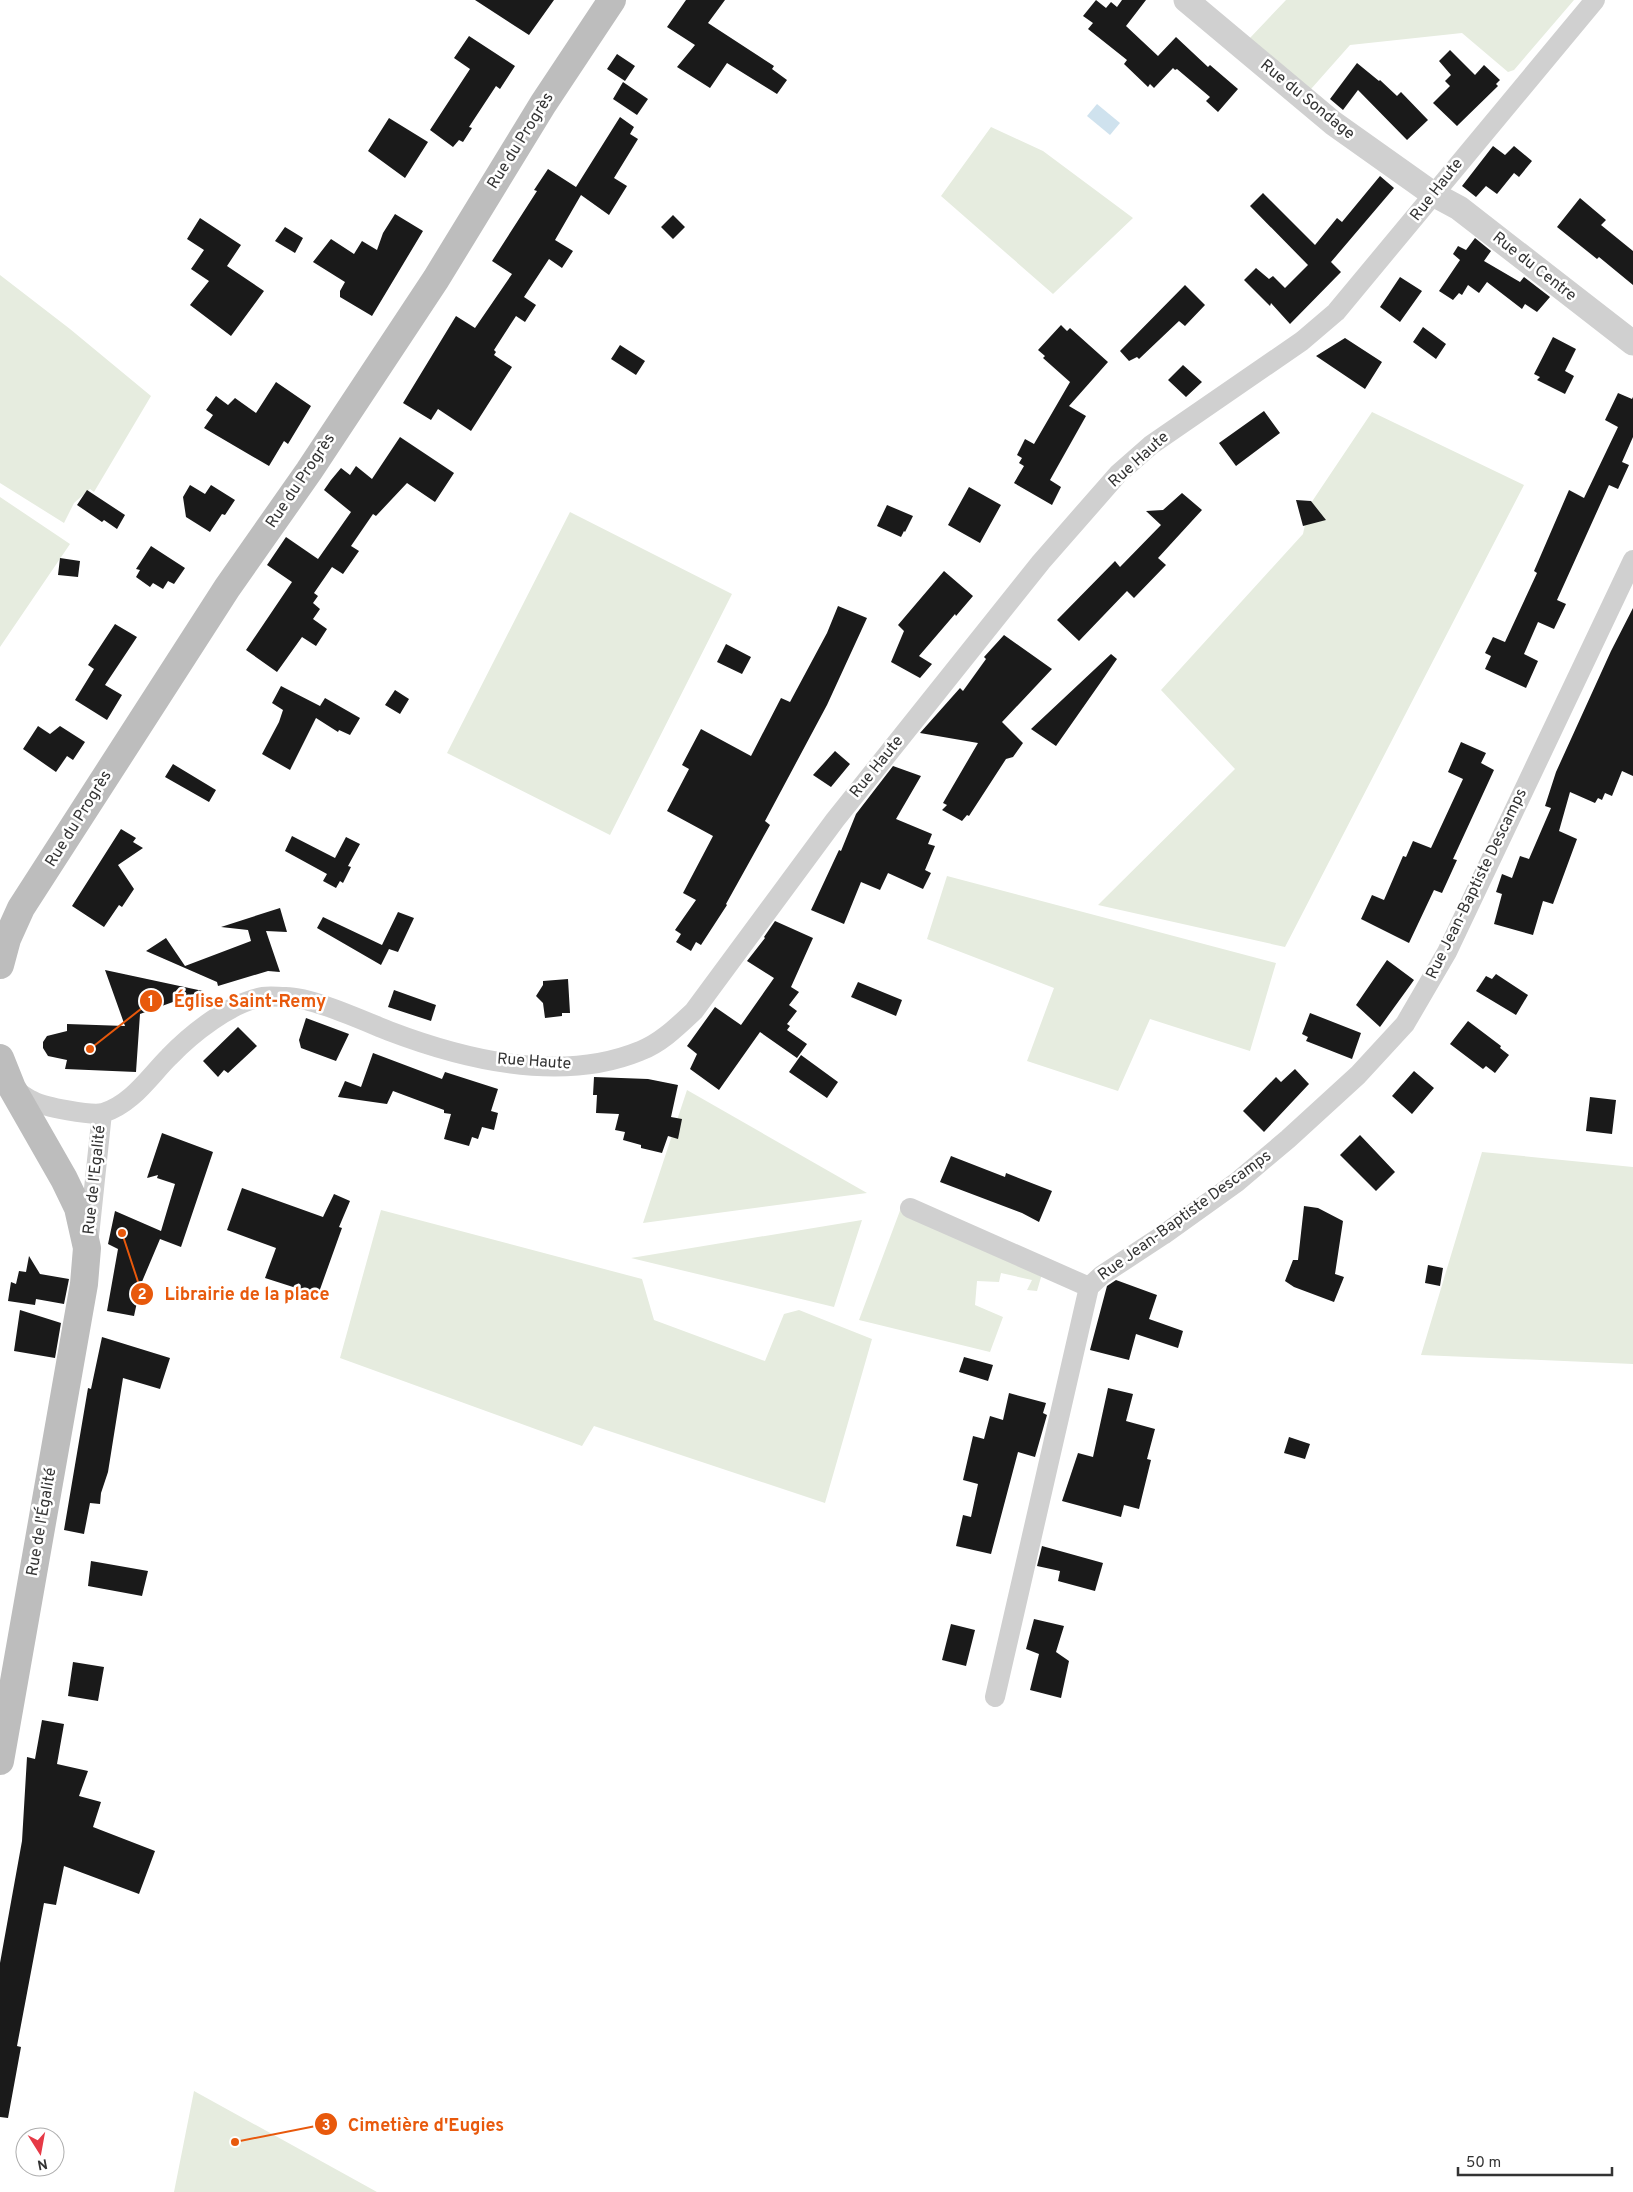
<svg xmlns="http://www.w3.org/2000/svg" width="1633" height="2192" font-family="Overpass,sans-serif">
	<rect width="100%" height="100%" fill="#fff"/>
	<path fill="#e6ecdf" d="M1286 0H1574L1514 70 1508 72 1462 33 1350 45 1311 89 1249 39Z
		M991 127 1043 151 1133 218 1053 294 941 196Z
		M0 275 70 329 151 396 94 492 90 489 74 503 64 523 0 483Z
		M1372 412 1524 485 1285 947 1098 905 1235 769 1161 690 1303 534 1309 506Z
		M0 497 70 544 0 647Z
		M570 512 732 594 610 835 447 753Z
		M947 876 1276 963 1250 1051 1150 1019 1118 1091 1027 1061 1054 988 927 939Z
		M687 1090 867 1193 643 1223Z
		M1482 1152 1633 1167V1364L1421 1355Z
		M901 1208 1044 1267 1037 1291 1027 1290 1032 1280 1001 1273 999 1282 977 1281 975 1305 1003 1317 990 1352 859 1320Z
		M381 1210 642 1279 654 1320 765 1361 784 1314 799 1310 872 1339 825 1503 594 1426 582 1446 340 1358Z
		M862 1220 834 1307 631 1258Z
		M194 2091 377 2192H174Z"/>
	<path fill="#cfe2ee" d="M1097 104 1120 123 1110 135 1087 116Z"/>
	<path fill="#1a1a1a" d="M475 0H554L529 35Z
		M686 0H725L708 23 774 66 772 69 787 80 777 94 727 63 710 88 677 67 695 45 667 27Z
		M1096 0 1106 8 1111 2 1117 7 1122 0H1146L1126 26 1158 56 1176 37 1208 67 1210 65 1238 89 1218 112 1206 101 1210 97 1177 69 1175 70 1173 68 1154 88 1150 84 1148 87 1124 64 1127 60 1088 29 1093 23 1083 16Z
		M469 36 515 66 500 89 496 86 469 127 472 128 463 142 459 140 453 147 430 130 470 69 454 58Z
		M1450 50 1475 75 1484 65 1500 80 1496 84 1498 86 1457 126 1433 103 1450 86 1445 81 1451 75 1439 61Z
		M617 54 635 66 625 81 607 69Z
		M1357 63 1379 81 1380 80 1397 96 1401 92 1428 120 1407 140 1358 90 1343 110 1330 99Z
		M623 82 648 99 637 115 613 99Z
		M620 117 634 127 630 134 638 139 614 178 627 186 609 215 581 195 555 240 573 251 562 268 549 259 524 297 536 305 525 322 516 316 494 350 496 352 494 355 512 367 471 431 438 409 431 420 403 403 456 316 475 328 512 274 492 261 537 191 534 190 548 169 576 187Z
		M389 118 428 142 405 178 368 151Z
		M1493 146 1505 155 1514 146 1532 161 1519 177 1514 173 1497 194 1486 186 1476 197 1462 186Z
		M1380 176 1394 188 1331 262 1341 272 1290 324 1271 303 1270 306 1244 280 1256 268 1269 279 1273 276 1285 288 1308 265 1250 206 1263 193 1315 245 1337 218 1342 222Z
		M1580 198 1606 220 1601 225 1633 251V285L1599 257 1597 259 1557 227Z
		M395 214 423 231 372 316 340 297V291L345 282 313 262 331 239 354 254 362 241 377 250 383 233Z
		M673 215 685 227 673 239 661 227Z
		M200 218 241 245 227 266 264 291 231 336 190 305 209 281 191 269 204 250 187 239Z
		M285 227 303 238 295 253 275 241Z
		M1475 238 1491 251 1484 261 1520 282 1524 277 1550 297 1537 312 1525 304 1522 309 1487 282 1479 293 1468 285 1462 295 1459 293 1453 300 1439 291 1460 260 1453 254 1458 246 1466 250Z
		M1400 277 1422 291 1400 322 1380 307Z
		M1185 285 1205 305 1185 326 1179 321 1139 359 1137 357 1129 361 1120 351Z
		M1061 325 1067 331 1070 328 1108 362 1069 406 1086 416 1050 480 1061 487 1052 505 1014 483 1024 466 1019 463 1022 458 1017 455 1025 439 1034 444 1070 382 1043 358 1045 356 1038 350Z
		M1423 327 1446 344 1436 359 1413 342Z
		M1553 337 1576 349 1565 371 1574 376 1565 394 1537 380 1540 377 1534 374Z
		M1345 338 1382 362 1365 389 1316 356Z
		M620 345 645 361 636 375 611 359Z
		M1183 365 1202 382 1186 397 1168 380Z
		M276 382 311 406 288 444 284 441 269 466 204 428 213 415 206 410 216 396 228 405 235 398 256 413Z
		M1618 393 1632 399 1633 397V437L1622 462 1629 465 1618 489 1609 485 1557 600 1566 604 1554 629 1538 622 1524 654 1538 661 1526 688 1485 669 1491 656 1485 653 1493 637 1505 642 1537 573 1534 571 1569 490 1584 498 1618 427 1605 420Z
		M1264 411 1280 433 1236 466 1219 443Z
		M400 437 454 473 435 502 407 483 376 516 373 514 351 546 359 551 343 574 332 567 314 593 318 596 313 603 320 609 313 619 327 629 316 646 302 637 277 672 246 650 292 582 267 565 286 537 318 559 351 512 324 490 331 480 341 468 350 475 356 466 372 479Z
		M190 485 205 494 211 485 235 500 225 515 222 514 210 532 186 517 183 497Z
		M969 487 1001 505 980 543 948 525Z
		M87 490 125 515 117 529 104 520 102 522 77 505Z
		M1182 493 1202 510 1158 558 1166 565 1134 598 1127 591 1079 641 1057 620 1115 561 1120 567 1161 525 1146 511 1163 510Z
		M1296 500 1311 501 1326 520 1303 526Z
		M887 505 913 516 905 532 904 531 901 537 877 526Z
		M151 546 185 568 174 584 168 581 163 589 153 583 150 587 136 577 140 570 136 569Z
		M60 558 80 561 78 577 58 575Z
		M944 571 973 596 956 616 955 614 919 656 932 664 920 678 891 662 904 631 898 625Z
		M838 606 867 618 827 705 765 821 770 825 726 904 727 905 701 945 696 942 691 951 676 942 681 934 675 930 696 900 683 893 713 836 667 811 689 769 682 765 701 729 751 756 781 698 790 702 827 633Z
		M1633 608V776L1622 771 1612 796 1605 793 1602 800 1598 798 1595 803 1570 792 1559 831 1577 839 1553 904 1543 901 1533 935 1494 924 1502 894 1496 892 1502 874 1512 878 1520 856 1529 859 1551 808 1545 806 1556 772 1611 651Z
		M115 624 137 637 105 685 122 695 107 720 75 700 94 669 88 665Z
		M1004 635 1052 669 1002 722 1023 743 1013 757 1006 759 969 816 967 815 962 821 942 810 947 805 943 803 978 743 920 733 960 688 963 691 986 659 984 657Z
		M726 644 751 657 742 674 717 662Z
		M1111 654 1117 659 1056 746 1031 729Z
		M281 686 320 706 325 698 360 718 350 735 339 730 338 732 316 718 290 770 262 754 279 722 283 710 272 703Z
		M395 690 409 699 400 714 385 705Z
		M38 726 50 734 60 726 85 742 73 760 67 756 56 772 23 749Z
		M1461 742 1486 753 1481 763 1494 770 1453 859 1457 860 1442 893 1434 890 1409 943 1361 919 1372 895 1384 900 1403 856 1406 857 1413 841 1431 848 1463 779 1448 772Z
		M835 751 850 764 831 787 813 775Z
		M173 764 216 790 209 802 165 777Z
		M893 766 921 776 896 819 932 834 928 844 935 846 925 870 931 873 923 889 888 873 880 890 861 882 844 924 811 910 839 850 841 851 856 814Z
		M121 829 136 838 133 842 143 848 118 865 134 889 122 907 119 905 104 927 72 906Z
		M292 836 335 858 346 837 360 844 348 866 351 867 343 883 340 881 336 888 323 881 327 874 285 851Z
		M280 908 287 932 266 931 280 972 268 971 218 986 217 982 146 951 166 938 185 966 251 941 248 930 221 927Z
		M398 912 414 918 398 952 389 949 381 965 317 928 323 917 382 945Z
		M775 921 813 938 791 987 799 992 789 1005 797 1011 787 1024 790 1026 787 1030 807 1044 797 1058 760 1032 719 1090 690 1069 697 1054 687 1046 715 1007 741 1025 774 978 747 961 765 938 764 937Z
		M1387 960 1414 980 1380 1027 1356 1005Z
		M105 970 203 991 140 1014 136 1072 65 1069 67 1060 48 1056 43 1048V1042L47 1036 67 1031V1024L125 1026Z
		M1496 974 1528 995 1516 1015 1476 991 1486 976 1492 979Z
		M568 979 570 1013H562V1016L545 1018 543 1003 536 996 543 985V981Z
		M858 982 902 1000 896 1016 851 997Z
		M394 990 436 1005 431 1021 388 1007Z
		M1310 1013 1361 1033 1352 1059 1306 1041 1308 1037 1302 1034Z
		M306 1018 349 1034 336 1061 301 1048 299 1040Z
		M1468 1021 1501 1046 1500 1048 1509 1055 1495 1073 1486 1066 1483 1069 1450 1044Z
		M238 1027 257 1046 228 1073 224 1070 218 1077 203 1061Z
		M373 1053 442 1079 445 1072 498 1089 491 1111 498 1113 494 1130 482 1127 478 1139 472 1137 469 1146 444 1139 451 1114 444 1113V1110L393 1091 387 1104 338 1097 345 1081 361 1087Z
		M801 1055 838 1082 827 1098 789 1072Z
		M1295 1069 1309 1084 1264 1132 1243 1111 1276 1077 1281 1082Z
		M1414 1071 1434 1088 1412 1114 1392 1096Z
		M594 1077 648 1079 678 1085 671 1117 682 1119 678 1139 668 1136 662 1153 641 1148V1145L623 1140 625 1132 615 1130 619 1114 596 1113 597 1095H593Z
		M1590 1097 1616 1100 1612 1134 1586 1131Z
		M162 1133 213 1152 181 1247 160 1239 141 1284 134 1316 107 1311 118 1249 108 1244 115 1211 161 1231 175 1184 157 1178 158 1175 147 1178Z
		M1360 1135 1395 1172 1376 1191 1340 1155Z
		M951 1156 1005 1177 1006 1173 1052 1191 1039 1222 1022 1213 940 1182Z
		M242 1188 323 1217 334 1194 350 1201 339 1227 342 1228 318 1295 265 1278 276 1248 227 1230Z
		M1304 1206 1318 1208 1343 1221 1335 1274 1344 1277 1334 1302 1294 1287 1285 1281 1293 1260H1298Z
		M29 1256 40 1274 69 1279 64 1304 36 1299 35 1305 8 1301 11 1282 16 1284 19 1271 26 1272Z
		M1428 1265 1443 1268 1440 1286 1425 1283Z
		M1116 1280 1157 1295 1149 1319 1183 1331 1178 1348 1136 1334 1129 1360 1090 1350 1107 1286Z
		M20 1310 61 1323 55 1358 14 1351Z
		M102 1337 170 1358 160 1389 123 1378 108 1472 101 1493 100 1504 90 1503 84 1534 64 1530 88 1388 91 1389Z
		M964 1357 993 1365 988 1381 959 1372Z
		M1108 1388 1133 1394 1126 1421 1155 1429 1147 1459 1151 1460 1139 1509 1124 1505 1121 1517 1062 1501 1078 1453 1093 1457Z
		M1009 1393 1046 1403 1043 1413 1047 1415 1035 1457 1018 1452 991 1554 956 1546 963 1515 971 1517 978 1484 963 1480 973 1436 984 1439 990 1416 1003 1420Z
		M1289 1437 1310 1444 1305 1459 1284 1453Z
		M1042 1546 1103 1563 1095 1591 1058 1581 1060 1571 1037 1566Z
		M91 1561 148 1571 142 1596 88 1586Z
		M1034 1619 1064 1626 1056 1652 1069 1661 1061 1698 1030 1690 1039 1654 1026 1649Z
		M951 1624 975 1630 966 1666 942 1660Z
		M73 1662 104 1667 98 1701 68 1696Z
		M42 1720 64 1724 57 1764 88 1771 79 1796 101 1802 93 1827 155 1851 139 1894 64 1866 56 1905 44 1903 17 2046 21 2047 8 2118 0 2117V1963L22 1841 27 1757 35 1759Z"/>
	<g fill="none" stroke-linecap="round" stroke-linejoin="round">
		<path stroke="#d0d0d0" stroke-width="20" d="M14 1089C20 1093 26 1098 33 1101 44 1107 92 1116 103 1113 132 1104 149 1077 169 1057 191 1034 231 1002 263 997 270 996 278 997 286 997 311 997 364 1021 389 1031 465 1060 562 1083 640 1051 661 1043 678 1026 694 1011L835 820 1041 562 1118 474 1151 445 1302 341 1336 312 1595 0
			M910 1208 1089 1287
			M89 1236 102 1113
			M995 1697 1089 1287 1102 1275 1163 1235 1237 1182 1288 1139 1358 1075 1405 1024 1447 952 1633 560"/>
		<path stroke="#d0d0d0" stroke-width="25" d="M1186 0 1333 123 1433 194 1459 208 1633 343"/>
		<path stroke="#bdbdbd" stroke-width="28" d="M0 965 7 939 21 908 227 588 309 471 436 279 543 104 612 0
			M0 1058 12 1088 64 1179 78 1208 87 1248 84 1284 0 1761"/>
	</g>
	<g text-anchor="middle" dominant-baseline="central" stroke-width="5" stroke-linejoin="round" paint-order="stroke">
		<g font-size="16" fill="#333" stroke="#fff">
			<text transform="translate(1307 100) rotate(39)">Rue du Sondage</text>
			<text transform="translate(521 141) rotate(-58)">Rue du Progrès</text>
			<text transform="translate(1437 190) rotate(-52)">Rue Haute</text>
			<text transform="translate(1534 267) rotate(38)">Rue du Centre</text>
			<text transform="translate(1139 460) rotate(-42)">Rue Haute</text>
			<text transform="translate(301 481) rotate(-56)">Rue du Progrès</text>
			<text transform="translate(877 767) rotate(-51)">Rue Haute</text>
			<text transform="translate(79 819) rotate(-58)">Rue du Progrès</text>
			<text transform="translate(1477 884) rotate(-64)">Rue Jean-Baptiste Descamps</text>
			<text transform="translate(534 1062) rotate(4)">Rue Haute</text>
			<text transform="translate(95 1180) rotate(-84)">Rue de l'Egalité</text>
			<text transform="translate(1185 1216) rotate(-36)">Rue Jean-Baptiste Descamps</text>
			<text transform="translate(42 1522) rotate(-80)">Rue de l'Égalité</text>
		</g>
	</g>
	<path fill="none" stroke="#e8590c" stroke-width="2" d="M90 1049L151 1001M122 1233L142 1294M235 2142L326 2124"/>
	<g fill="#e8590c" stroke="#fff" stroke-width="2">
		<circle cx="90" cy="1049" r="5"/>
		<circle cx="122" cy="1233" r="5"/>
		<circle cx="235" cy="2142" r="5"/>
		<circle cx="151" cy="1001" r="12"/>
		<circle cx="142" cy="1294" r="12"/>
		<circle cx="326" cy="2124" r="12"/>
	</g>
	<g font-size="15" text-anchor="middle" font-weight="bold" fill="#fff">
		<text x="151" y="1006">1</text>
		<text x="142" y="1299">2</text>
		<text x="326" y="2130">3</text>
	</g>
	<g font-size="18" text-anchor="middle" font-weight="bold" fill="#e8590c" stroke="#fff" stroke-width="5" stroke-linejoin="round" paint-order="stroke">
		<text x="250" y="1007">Église Saint-Remy</text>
		<text x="247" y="1300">Librairie de la place</text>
		<text x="426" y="2131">Cimetière d'Eugies</text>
	</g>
	<g transform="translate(40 2152) rotate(169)"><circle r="24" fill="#ffffff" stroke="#adadad"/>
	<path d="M0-4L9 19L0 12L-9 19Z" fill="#e63946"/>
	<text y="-8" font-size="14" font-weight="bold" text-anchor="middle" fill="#333333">N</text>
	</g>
	<path d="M1458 2167v8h154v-8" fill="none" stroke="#333333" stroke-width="2.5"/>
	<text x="1466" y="2167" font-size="15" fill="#333333" stroke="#ffffff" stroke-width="4" paint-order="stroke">50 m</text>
</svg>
